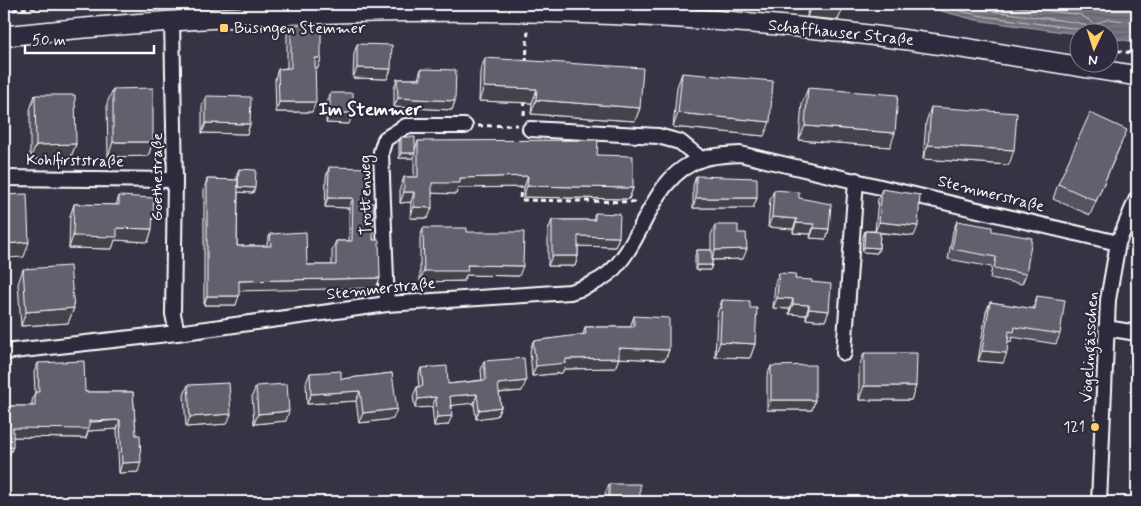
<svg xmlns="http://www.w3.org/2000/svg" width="1141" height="506" font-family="Mynerve,sans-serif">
	<defs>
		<pattern id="water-rules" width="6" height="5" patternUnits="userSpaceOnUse" patternTransform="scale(1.25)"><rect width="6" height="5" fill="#76737f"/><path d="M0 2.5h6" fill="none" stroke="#5f5e63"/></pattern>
	</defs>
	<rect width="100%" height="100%" fill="#373345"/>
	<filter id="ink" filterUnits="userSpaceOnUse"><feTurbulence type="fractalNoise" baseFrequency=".02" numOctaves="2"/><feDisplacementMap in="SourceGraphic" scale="10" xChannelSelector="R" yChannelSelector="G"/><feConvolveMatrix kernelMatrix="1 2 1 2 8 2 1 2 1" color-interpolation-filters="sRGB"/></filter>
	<g filter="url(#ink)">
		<path fill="url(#water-rules)" stroke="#adabb2" d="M914 4H1137V42L1109 38 1108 32 1078 34 976 20Z"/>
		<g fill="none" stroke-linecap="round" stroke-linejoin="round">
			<path stroke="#c8c7cc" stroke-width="1" d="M934 4 977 15 1078 29 1083 32
				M959 4 978 9 1080 23 1086 26 1089 32
				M997 4 1081 15 1095 24 1109 19 1137 23"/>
			<g stroke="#fff" stroke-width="18">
				<path id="minor" d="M172 20 175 180 173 314 177 333
					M530 129 658 136 680 142 701 159
					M4 178 175 180
					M387 304 381 152 385 139 406 126H465
					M1106 328 1137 333
					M4 352 177 333 387 304 570 292C584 288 597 283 608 274 646 242 649 176 702 159 714 155 728 155 740 154L1118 243
					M844 353 856 180
					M1099 502 1108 300 1118 243 1137 198"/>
			</g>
			<g stroke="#fff" stroke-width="22">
				<path id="secondary" d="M4 36C253 9 502 3 752 23 881 33 1009 55 1137 76"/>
			</g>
			<path stroke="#fff" stroke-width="3" stroke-dasharray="5 4" stroke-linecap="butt" d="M4 11 62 4
				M1108 49 1137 54
				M526 63 528 29
				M524 115 525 99
				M478 126 517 125
				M521 184 520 200 638 202"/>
			<use href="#minor" stroke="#2f2a3d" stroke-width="14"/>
			<use href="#secondary" stroke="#2f2a3d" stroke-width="19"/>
		</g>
		<path fill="#55525e" stroke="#fff" d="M808 4H842L838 20 807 17Z
			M291 24 321 58 318 68H315L312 112H276L275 79 278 69 287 68V35Z
			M357 44 391 69 387 79 353 78 354 54Z
			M485 58 640 108 635 121 531 114 532 103 479 101 480 72Z
			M421 69 455 101 452 110 394 107V88L397 79H418Z
			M682 73 764 136 673 127 677 87Z
			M808 88 890 147 799 140 802 103Z
			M113 89 153 142 148 156 108 157 107 103Z
			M330 93 349 124 326 123 327 103Z
			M35 95 76 144 70 159H30V110Z
			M206 96 250 124 247 134 202 133V106Z
			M931 107 1009 165 923 159 926 122Z
			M401 137 415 150 418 141 597 155 633 188 629 199 523 197 524 187 458 188 456 194 432 193 428 218H410L411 202 400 203V188L404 177H414V155L413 158H399V142Z
			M1121 144 1090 215 1053 199 1058 184Z
			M329 167 367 203 380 278 376 288 239 290 236 305H204V189L207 179 237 180V174L239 169 253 193 238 192 237 246H267V243L270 234 307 265H332V250L336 241H349V208L325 207 326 177Z
			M696 176 757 198 753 208H693V186Z
			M882 189 914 236 880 233 879 248 877 253 862 252 863 236 865 231H875L878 199Z
			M774 190 799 198 829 229 826 239 810 238 811 234 793 233V229L768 227 770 200Z
			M119 196 152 229 148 242 115 240 112 249 69 248 70 216 74 204 116 205Z
			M595 213 619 237 615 247 578 246V256L575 266H548V230L552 220H593Z
			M957 221 992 231 1026 274 1022 284 990 278 992 267 948 259 953 231Z
			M715 225 738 233 743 259 712 260V265L710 270H695V255L697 250H711V235Z
			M423 228 467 232 519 276 466 275 464 281 420 282V238Z
			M23 269 74 308 68 323 21 326 18 284Z
			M779 273 795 279 811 282 829 311 825 321 806 319V315L789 314 790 309 773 308 775 283Z
			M1137 285V304L1132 303Z
			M1037 296 1060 334 1056 344 1012 337 1011 342 1008 341 1003 363 978 361 986 312 990 302 1033 309Z
			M722 300 750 308 755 344 750 358 715 357 717 314Z
			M634 316 669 350 665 360 619 358 615 368 564 369 562 373 532 376 530 351 533 341 583 335 585 327H630Z
			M864 353 916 386 911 400H859V367Z
			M1137 355V393H1136L1129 366 1133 356Z
			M484 361 522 391 499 393 501 407 497 416 476 419 474 403 451 405 448 425 434 426 432 407 415 408 413 396 417 387H419L418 377 421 368 448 384 482 380 481 370Z
			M38 363 85 392H133L138 472 119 473 117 429 88 431 86 438 13 437 9 456V406H32V401L35 392 34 372Z
			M771 366 815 400 812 410H767V376Z
			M310 373 341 379 392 373 393 419 359 423 356 401 307 404 306 383Z
			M188 385 227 424 186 427 184 395Z
			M256 386 286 421 254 424 252 396Z
			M1137 473V491L1135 480Z
			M609 484 640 502H605V494Z"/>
		<path fill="#45424c" stroke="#fff" d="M668 4H700L698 7Z
			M811 7 842 10 838 20 807 17Z
			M315 58H321L318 68H311Z
			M357 68 391 69 387 79 353 78Z
			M484 87 537 89 532 103 479 101Z
			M398 98 455 101 452 110 394 107Z
			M536 100 640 108 635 121 531 114Z
			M279 102H316L312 112H276Z
			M330 113H353L349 124 326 123Z
			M678 113 770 122 764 136 673 127Z
			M206 123 250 124 247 134 202 133Z
			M805 126 895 133 890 147 799 140Z
			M113 142H153L148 156 108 157Z
			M76 144 70 159H30L36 145Z
			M928 145 1014 150 1009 165 923 159Z
			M401 153H415L413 158H399Z
			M528 176 524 187 458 188 456 194 428 193 432 183 460 178Z
			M527 186 633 188 629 199 523 197Z
			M238 187 255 188 253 193 236 192Z
			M404 192H414L411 202 400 203Z
			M328 198H353L349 208 325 207Z
			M696 198H757L753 208H693Z
			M414 207 432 208 428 218H410Z
			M772 217 797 219 793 229 768 227Z
			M879 222 918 226 914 236 875 232Z
			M796 223 814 224 811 234 793 233Z
			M117 228 152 229 148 242 115 240 112 249 69 248 73 236Z
			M814 228 829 229 826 239 810 238Z
			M578 236 619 237 615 247 575 246Z
			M29 242 24 257 4 258V244Z
			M864 247 879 248 877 253 862 252Z
			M747 249 743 259 712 260 715 250Z
			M552 256H578L575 266H548Z
			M467 265 523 266 519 276 466 275 464 281 420 282 424 271Z
			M697 265H712L710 270H695Z
			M380 278 376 288 236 291 239 281Z
			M207 296H239L236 305H204Z
			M777 298 793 299 790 309 773 308Z
			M793 304 809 305 806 315 789 314Z
			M74 308 68 323 21 326 26 312Z
			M809 309 829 311 825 321 806 319Z
			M720 342 755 344 750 358 715 357Z
			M619 348 669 350 665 360 615 358Z
			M982 351 1007 353 1003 363 978 361Z
			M619 358 615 368 564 369 562 373 532 376 536 366 566 359Z
			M526 381 522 391 494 393 498 384Z
			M864 386H916L911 400H859Z
			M360 391 356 401 307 404 311 394Z
			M477 394 474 403 447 406 450 396Z
			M436 397 432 407 415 408 418 399Z
			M771 400H815L812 410H767Z
			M501 407 497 416 476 419 479 410Z
			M397 409 393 419 359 423 363 413Z
			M289 411 286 421 254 424 258 414Z
			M231 414 227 424 186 427 190 417Z
			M452 416 448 425 434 426 437 417Z
			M120 420 117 429 88 431 86 438 9 437 13 428Z
			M4 447H13L9 456H4Z
			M141 462 138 472 119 473 122 463Z"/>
		<path fill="#635f6d" stroke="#fff" d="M811 4H842V10L811 7Z
			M291 24 321 25V58H315L316 102H279L278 69 291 68Z
			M357 44 392 45 391 69 357 68Z
			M485 58 643 68 640 108 536 100 537 89 484 87Z
			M421 69 456 70 455 101 398 98 397 79H421Z
			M682 73 773 81 770 122 678 113Z
			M153 88V142H113V89Z
			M808 88 898 95 895 133 805 126Z
			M330 93H353V113H330Z
			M35 95H75L76 144 36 145Z
			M206 96 251 97 250 124 206 123Z
			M931 107 1017 113 1014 150 928 145Z
			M1090 113 1127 130 1096 201 1058 184Z
			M401 137H415V153H401Z
			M598 140 597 155 633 156V188L527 186 528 176 460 178V183H432V208L414 207V192H404V177H418V141Z
			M329 167 368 168 367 203H374L373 240H379L380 278 239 281V296H207V179L238 180 237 246H271L270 234 306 232 307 265H336V241H352L353 198H328Z
			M239 169 256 170 255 188 238 187Z
			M696 176 757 178V198H696Z
			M882 189 920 195 918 226 879 222Z
			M774 190 799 192V198L831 204 829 229 814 228V224L796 223 797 219 772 217Z
			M27 194 29 242 4 244V195Z
			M119 196 154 198 152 229 117 228V237L73 236 74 204 119 205Z
			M595 213 620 214 619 237 578 236V256H552V220H595Z
			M957 221 992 227V231L1032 238 1026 274 994 268 996 257 952 249Z
			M715 225H738V233H746L747 249 715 250Z
			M423 228H467V232H524L523 266 467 265 468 271H424Z
			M865 231 880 232 879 248 864 247Z
			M697 250H712V265H697Z
			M70 266 74 308 26 312 23 269Z
			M779 273 796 274 795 279 812 280 811 282 831 284 829 311 809 309V305L793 304V299L777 298Z
			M1037 296 1065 300 1060 334 1015 327 1014 332 1009 331 1007 353 982 351 990 302 1035 309Z
			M722 300 750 301V308H757L755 344 720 342Z
			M634 316 669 318V350L619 348V358L566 359V363L536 366 533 341 586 334 585 327H634Z
			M864 353H917L916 386H864Z
			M1137 355V374L1133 356Z
			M524 358 526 381 498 384 501 407 479 410 477 394 450 396 452 416 437 417 436 397 418 399 417 387 423 386 421 368 447 366 448 384 486 380 484 361Z
			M84 361 85 392H133L136 435H140L141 462 122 463 120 420 89 421V429L13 428V447H4V366H7L9 406H35V392H39L38 363Z
			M815 365V400H771V366Z
			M341 371V379L392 373 397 409 363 413 360 391 311 394 310 373Z
			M229 383 231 414 190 417 188 385Z
			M287 384 289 411 258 414 256 386Z
			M609 484H640V502H609Z
			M247 498V502H205V500Z"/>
	</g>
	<g fill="#ffd166" stroke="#2f2a3d" stroke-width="2">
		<rect x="219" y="23" width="10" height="10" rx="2.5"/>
		<circle cx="1095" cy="427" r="5"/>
	</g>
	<g text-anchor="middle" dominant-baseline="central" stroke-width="4.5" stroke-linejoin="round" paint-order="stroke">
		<g font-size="16" fill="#fff" stroke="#2f2a3d" text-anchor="start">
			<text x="234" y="28">Büsingen Stemmer</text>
			<text x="1085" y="427" text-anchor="end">121</text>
		</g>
		<g font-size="16" fill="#fff" stroke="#2f2a3d">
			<text transform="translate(841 33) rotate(6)">Schaffhauser Straße</text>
			<text transform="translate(75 161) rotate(1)">Kohlfirststraße</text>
			<text transform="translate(157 177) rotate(-90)">Goethestraße</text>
			<text transform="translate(991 194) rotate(14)">Stemmerstraße</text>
			<text transform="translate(366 195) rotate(-91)">Trottenweg</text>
			<text transform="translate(381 289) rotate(-6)">Stemmerstraße</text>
			<text transform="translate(1090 347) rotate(-87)">Vögelingässchen</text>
		</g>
		<g font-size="18" font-weight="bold" fill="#fff" stroke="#2f2a3d">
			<text x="370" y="110">Im Stemmer</text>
		</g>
	</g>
	<rect width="1141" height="506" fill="none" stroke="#2f2a3d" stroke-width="20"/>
	<rect x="10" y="10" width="1121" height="486" fill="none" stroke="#fff" stroke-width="2" filter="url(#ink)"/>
	<g transform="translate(1094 48) rotate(184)"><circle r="24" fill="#2f2a3d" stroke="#827f8b"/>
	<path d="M0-4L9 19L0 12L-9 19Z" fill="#ffd166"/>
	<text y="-8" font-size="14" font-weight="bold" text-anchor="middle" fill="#ffffff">N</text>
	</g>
	<path d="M25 45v8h129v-8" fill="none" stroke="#ffffff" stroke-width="2.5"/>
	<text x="32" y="45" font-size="15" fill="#ffffff" stroke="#2f2a3d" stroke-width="4" paint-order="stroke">50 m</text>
</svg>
